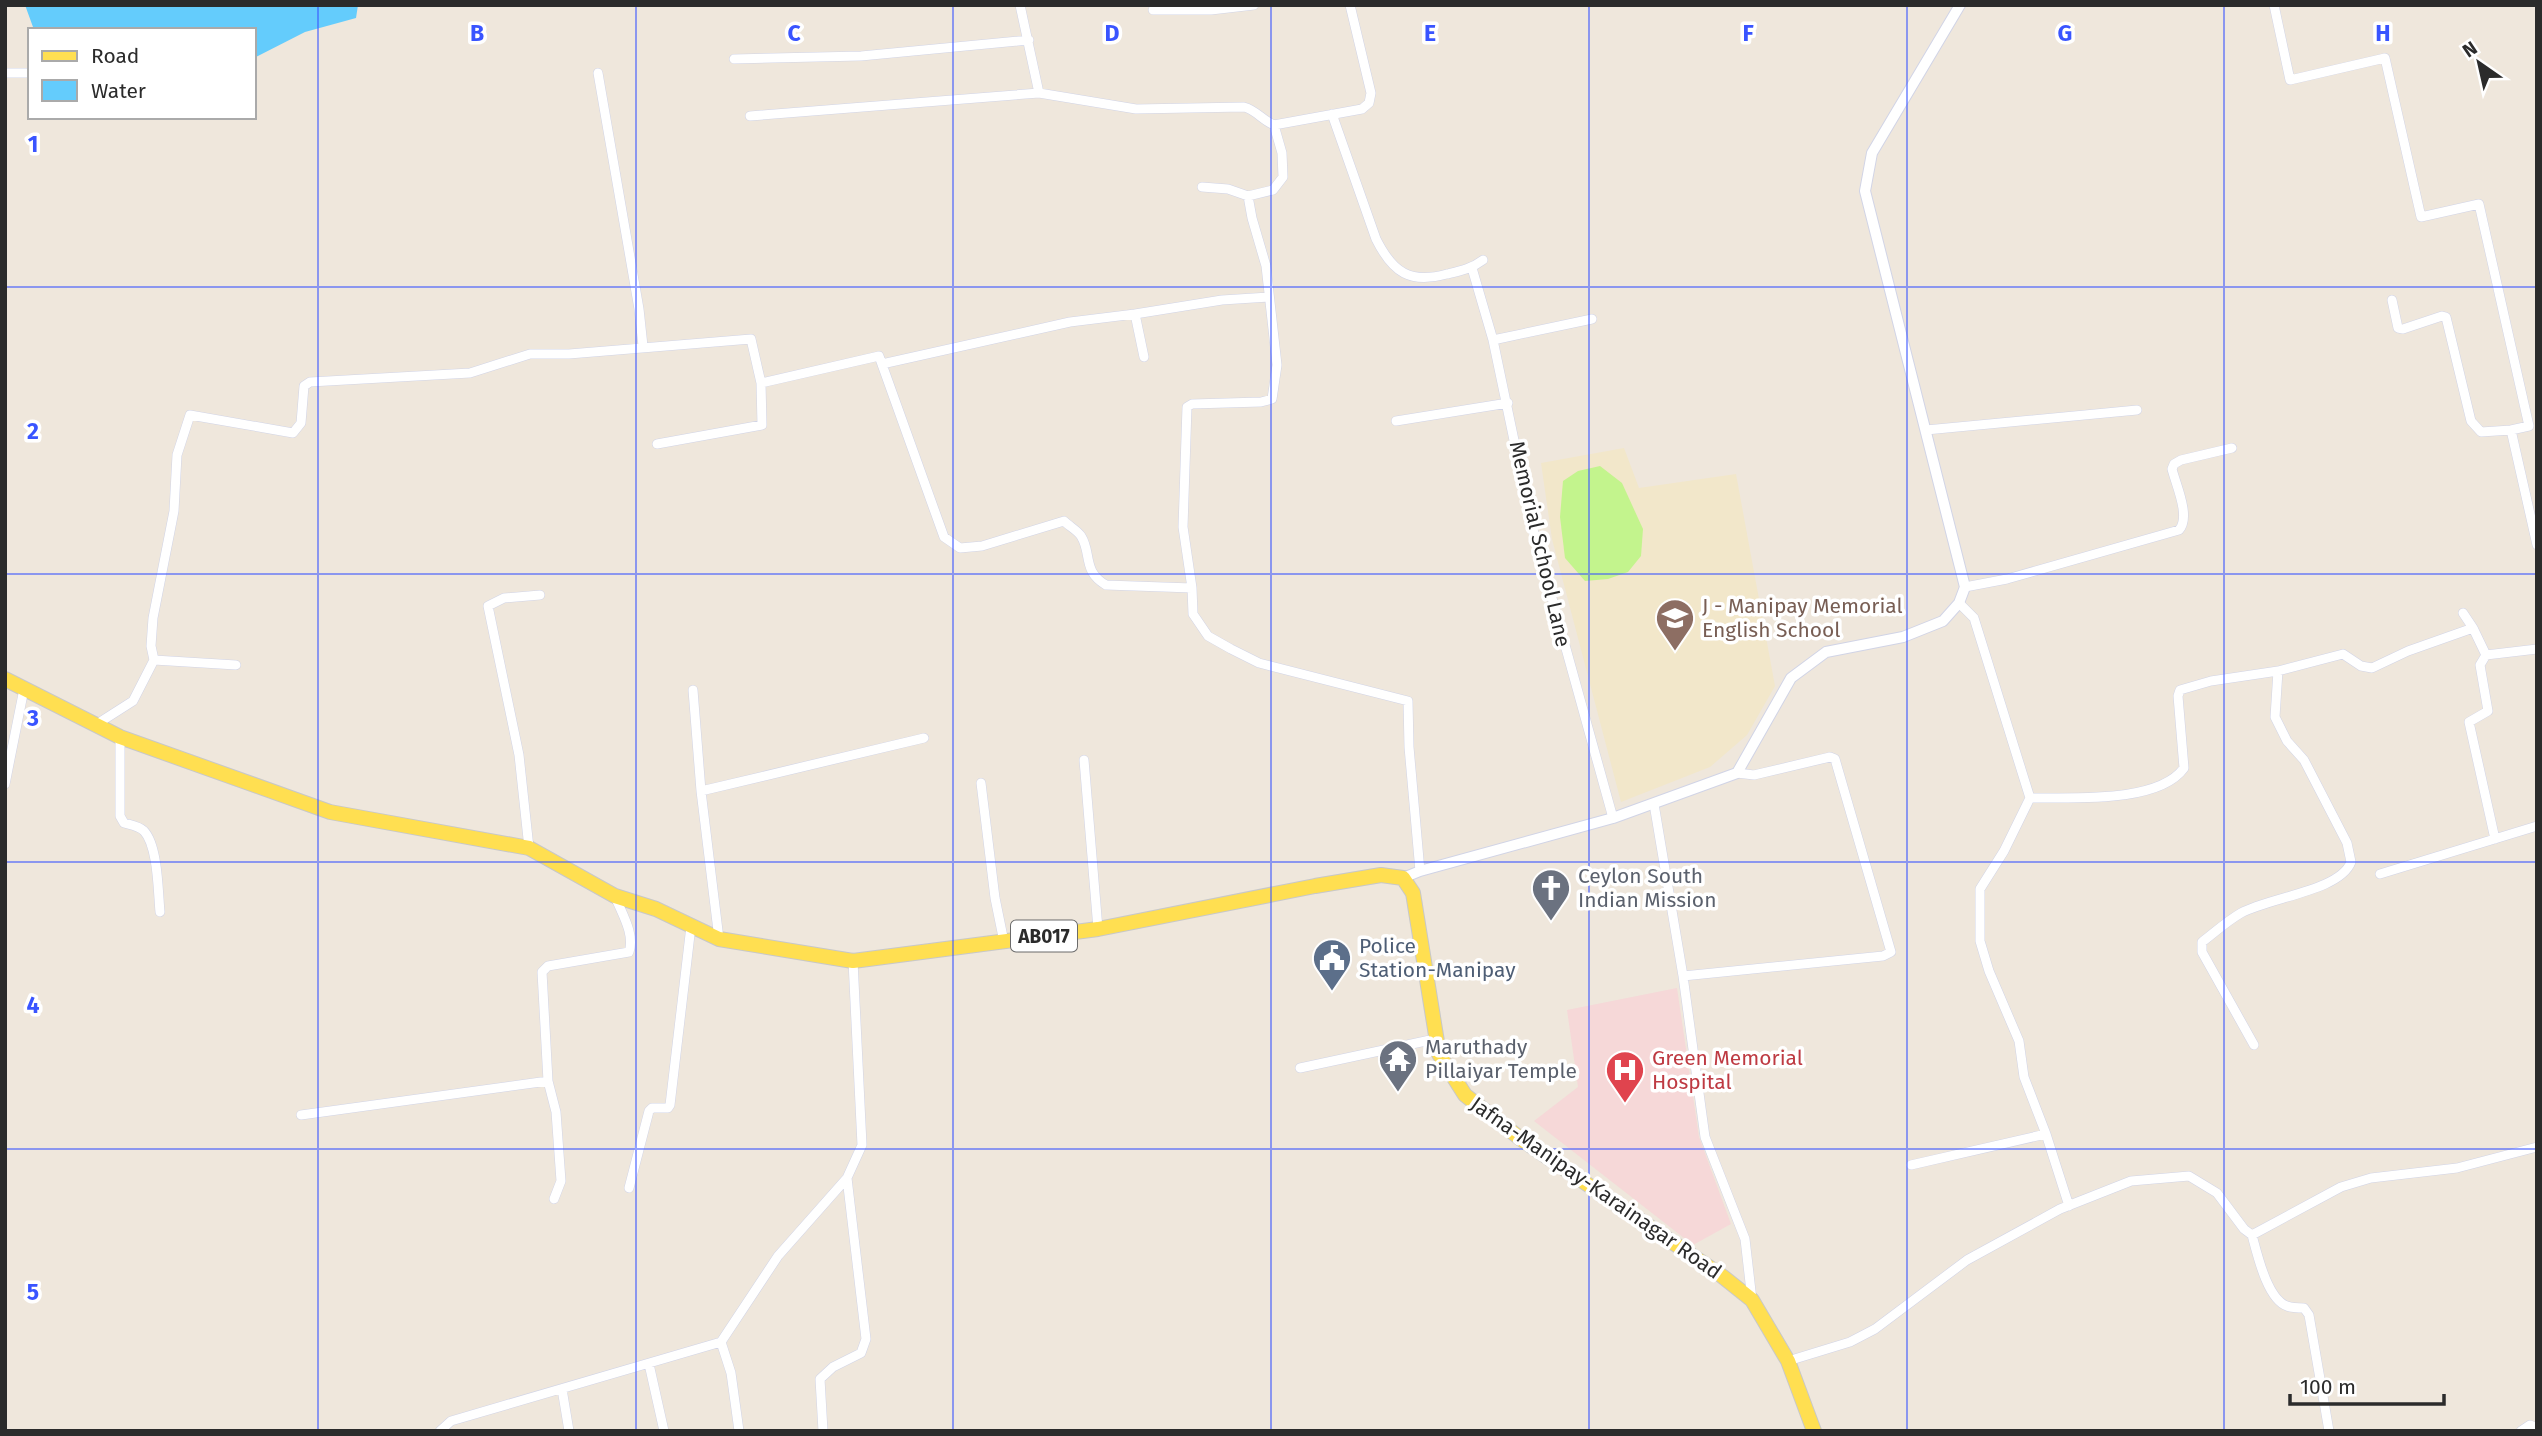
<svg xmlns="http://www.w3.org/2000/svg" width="2542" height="1436" font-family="'Fira Sans',sans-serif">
	<rect width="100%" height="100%" fill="#efe7dc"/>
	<path fill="#f2e7ca" d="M1624 448 1639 488 1736 474 1775 686 1747 735 1710 767 1621 802 1552 539 1541 463Z"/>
	<path fill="#f6d8d8" d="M1677 988 1699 1137 1731 1224 1693 1245 1534 1121 1578 1087 1567 1010Z"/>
	<path fill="#c3f48d" d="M1600 466 1622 483 1643 529 1641 556 1628 572 1608 579 1585 581 1565 558 1560 517 1563 481 1578 471Z"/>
	<path fill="#64ccfc" d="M25 5H358L356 18 305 32 254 58V30H70L33 27Z"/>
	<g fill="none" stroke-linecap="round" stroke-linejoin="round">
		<g stroke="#d1d4e6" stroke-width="10">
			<path id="minor" d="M1020 5 1039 93
				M2274 5 2290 80 2385 58 2421 217 2479 204 2529 426 2511 430 2537 545
				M1208 7 1211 10 1254 5
				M1153 10H1211
				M734 59 861 56 1029 40
				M5 73H26
				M598 73 639 309 643 346
				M1332 114 1376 239C1393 273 1410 284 1447 274 1460 271 1471 269 1483 260
				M750 116 1039 93 1136 109 1244 107C1256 110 1262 120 1274 125L1362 109 1369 103 1371 93 1350 5
				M1202 187 1228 189 1248 196
				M1472 268 1493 340 1532 526 1613 818
				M2392 300 2398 328 2403 329 2442 316 2446 317 2471 421 2481 432 2511 430
				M1135 314 1222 300 1269 297
				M1493 340 1592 319
				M882 364 1070 322 1135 314 1144 357
				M761 383 879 356 944 537 960 548 982 546 1064 521C1069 526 1078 531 1081 536 1092 553 1082 571 1106 585L1192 588 1193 614 1208 636 1231 649 1259 663 1408 701 1409 747 1420 871
				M1396 421 1508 403
				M1926 430 2137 410
				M1965 587 2007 579 2179 530C2191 517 2176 485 2172 469L2174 464 2181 460 2232 448
				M1192 588 1183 527 1187 407 1192 404 1261 402 1272 399 1277 365 1266 266 1252 218 1248 196 1273 190 1283 177 1282 153 1274 125
				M1959 603 1974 618 2030 798C2070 797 2158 804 2184 768L2178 696 2180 690 2211 681 2278 671 2343 654 2361 666 2372 668 2408 651 2473 628 2486 655 2537 649
				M2463 613 2473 628
				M2486 655 2480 665 2488 711 2469 722 2495 839
				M154 660 236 665
				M693 690 701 791
				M97 724 133 701 154 660 151 646 153 618 174 511 177 455 190 415 293 433 301 423 304 386 310 382 470 373 530 354H569L751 339 761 383 762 425 657 444
				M120 737V816L124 823C131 825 139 826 144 831 158 846 158 891 160 912
				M1084 760 1098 929
				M981 783 995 898 1004 942
				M5 784 24 689
				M2030 798 2004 851 1980 889V941L1989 971 2019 1041 2024 1077 2046 1134 2069 1206
				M1654 804 1683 976 1705 1137 1745 1239 1752 1300
				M529 848 519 755 488 606 504 598 540 595
				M2380 874 2537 826
				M719 939 701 791 924 738
				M1683 976 1883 956 1891 952 1835 759 1830 757 1754 775 1737 773
				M2254 1045 2202 952V942C2214 933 2227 921 2241 913 2270 897 2340 891 2351 862L2347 843 2304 760 2287 741 2275 717 2278 671
				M1300 1068 1435 1039
				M301 1115 548 1081
				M1911 1165 2046 1134
				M629 1188 649 1111 652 1108H668L670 1105 691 926
				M554 1199 561 1181 556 1112 548 1081 542 972 548 966 629 952C635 934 622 914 615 896
				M2252 1235C2257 1253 2267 1299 2287 1306 2292 1308 2299 1308 2304 1308L2309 1315 2329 1431
				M721 1342 731 1373 739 1431
				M1788 1361 1850 1342 1875 1329 1967 1260 2060 1209 2131 1181 2189 1176 2217 1193 2244 1229 2252 1235 2341 1187 2371 1178 2457 1168 2537 1147
				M649 1364 664 1431
				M562 1389 569 1431
				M440 1431 451 1421 721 1342 778 1256 847 1178 862 1145 853 961
				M823 1431 820 1379 833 1367 861 1353 866 1339 847 1178
				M2521 1431 2530 1425 2537 1428"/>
		</g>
		<g stroke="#d1d4e6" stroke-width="12">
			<path id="tertiary" d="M1403 878 1420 871 1613 818 1737 773 1791 678 1826 652 1903 637 1943 621 1959 603 1965 587 1865 191 1872 153 1960 5"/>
		</g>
		<g stroke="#c8c8c8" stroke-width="16">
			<path id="primary" d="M5 679 120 737 330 812 529 848 615 896 656 909 719 939 853 961 1098 929 1315 886 1381 875 1403 878 1413 893 1439 1054 1465 1095 1521 1139 1722 1276 1752 1300 1788 1361 1814 1431"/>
		</g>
		<use href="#minor" stroke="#fff" stroke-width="9"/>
		<use href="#tertiary" stroke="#fff" stroke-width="10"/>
		<use href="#primary" stroke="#ffdf51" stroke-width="14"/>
	</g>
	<path fill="none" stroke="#3954ff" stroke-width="2" stroke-opacity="0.55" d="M318 5V1431M636 5V1431M953 5V1431M1271 5V1431M1589 5V1431M1907 5V1431M2224 5V1431M5 287H2537M5 574H2537M5 862H2537M5 1149H2537"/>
	<defs>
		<g id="school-pin" transform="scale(2.0125)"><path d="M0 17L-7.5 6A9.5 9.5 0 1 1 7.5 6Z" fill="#8d6e63" stroke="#fff"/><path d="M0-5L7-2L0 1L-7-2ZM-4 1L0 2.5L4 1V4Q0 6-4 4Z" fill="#fff"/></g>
		<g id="church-pin" transform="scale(2.0125)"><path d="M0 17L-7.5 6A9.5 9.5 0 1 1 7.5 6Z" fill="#6b7280" stroke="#fff"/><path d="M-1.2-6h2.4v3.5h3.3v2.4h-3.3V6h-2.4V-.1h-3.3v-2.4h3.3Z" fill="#fff"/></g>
		<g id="civic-pin" transform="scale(2.0125)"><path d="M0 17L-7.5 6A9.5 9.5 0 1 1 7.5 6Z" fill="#5c6f8a" stroke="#fff"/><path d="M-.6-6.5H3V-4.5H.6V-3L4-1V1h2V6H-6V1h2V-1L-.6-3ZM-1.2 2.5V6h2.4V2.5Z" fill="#fff"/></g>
		<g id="temple-pin" transform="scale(2.0125)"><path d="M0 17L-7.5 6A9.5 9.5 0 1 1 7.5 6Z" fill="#6b7280" stroke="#fff"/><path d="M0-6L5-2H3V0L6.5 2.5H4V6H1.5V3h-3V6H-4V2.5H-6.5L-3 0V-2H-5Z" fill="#fff"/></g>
		<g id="hospital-pin" transform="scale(2.0125)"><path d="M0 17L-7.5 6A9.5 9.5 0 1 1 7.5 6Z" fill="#e0444e" stroke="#fff"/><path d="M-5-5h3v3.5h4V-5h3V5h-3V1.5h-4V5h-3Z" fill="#fff"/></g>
	</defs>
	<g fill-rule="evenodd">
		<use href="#school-pin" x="1675" y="618"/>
		<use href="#church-pin" x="1551" y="888"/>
		<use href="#civic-pin" x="1332" y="958"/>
		<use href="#temple-pin" x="1398" y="1059"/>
		<use href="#hospital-pin" x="1625" y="1070"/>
	</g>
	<g text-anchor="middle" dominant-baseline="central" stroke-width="7" stroke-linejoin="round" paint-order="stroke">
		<rect fill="#fff" stroke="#6b6b6b" stroke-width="2" x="1011" y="920.5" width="66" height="31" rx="5"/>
		<g font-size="19" font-weight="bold" fill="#2b2b2b">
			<text x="1044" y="936">AB017</text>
		</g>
		<g font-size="21" fill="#2b2b2b" stroke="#fff">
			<text transform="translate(1540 544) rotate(77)">Memorial School Lane</text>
			<text transform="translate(1596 1188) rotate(35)">Jafna-Manipay-Karainagar Road</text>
		</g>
		<g font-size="21" fill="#785e54" stroke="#fff" text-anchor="start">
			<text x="1702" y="606">J - Manipay Memorial<tspan x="1702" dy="24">English School</tspan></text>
		</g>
		<g font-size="21" fill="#5b616d" stroke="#fff" text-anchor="start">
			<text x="1578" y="876">Ceylon South<tspan x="1578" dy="24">Indian Mission</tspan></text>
			<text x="1425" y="1047">Maruthady<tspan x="1425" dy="24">Pillaiyar Temple</tspan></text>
		</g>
		<g font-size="21" fill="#4e5e75" stroke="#fff" text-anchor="start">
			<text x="1359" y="946">Police<tspan x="1359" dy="24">Station-Manipay</tspan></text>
		</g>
		<g font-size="21" fill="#be3a42" stroke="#fff" text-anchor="start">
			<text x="1652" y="1058">Green Memorial<tspan x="1652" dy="24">Hospital</tspan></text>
		</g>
	</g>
	<g font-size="23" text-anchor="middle" font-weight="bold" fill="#3954ff" stroke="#fff" stroke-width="7" stroke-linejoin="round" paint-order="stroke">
		<text x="477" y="41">B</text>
		<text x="794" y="41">C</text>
		<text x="1112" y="41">D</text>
		<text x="1430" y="41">E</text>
		<text x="1748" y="41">F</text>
		<text x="2065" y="41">G</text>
		<text x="2383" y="41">H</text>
		<text x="33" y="152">1</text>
		<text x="33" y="439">2</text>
		<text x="33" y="726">3</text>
		<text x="33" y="1013">4</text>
		<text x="33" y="1300">5</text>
	</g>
	<rect width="2542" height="1436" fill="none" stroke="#2b2b2b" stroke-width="14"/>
	<rect x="28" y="28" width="228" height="91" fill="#ffffff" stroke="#aaaaaa" stroke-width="2"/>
	<rect x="42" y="51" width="35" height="10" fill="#ffdf51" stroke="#aaaaaa" stroke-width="2"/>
	<text x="91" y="63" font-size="21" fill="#2b2b2b">Road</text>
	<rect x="42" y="80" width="35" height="21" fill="#64ccfc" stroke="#aaaaaa" stroke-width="2"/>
	<text x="91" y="98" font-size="21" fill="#2b2b2b">Water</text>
	<g transform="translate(2479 63) rotate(326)" stroke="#ffffff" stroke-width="5" paint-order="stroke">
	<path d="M0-5L12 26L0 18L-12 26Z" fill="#2b2b2b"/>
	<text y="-10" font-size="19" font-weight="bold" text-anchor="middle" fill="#2b2b2b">N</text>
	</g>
	<path d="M2290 1394v10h154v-10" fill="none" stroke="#2b2b2b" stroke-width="3.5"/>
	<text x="2300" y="1394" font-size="21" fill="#2b2b2b" stroke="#ffffff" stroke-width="5" paint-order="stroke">100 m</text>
</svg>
